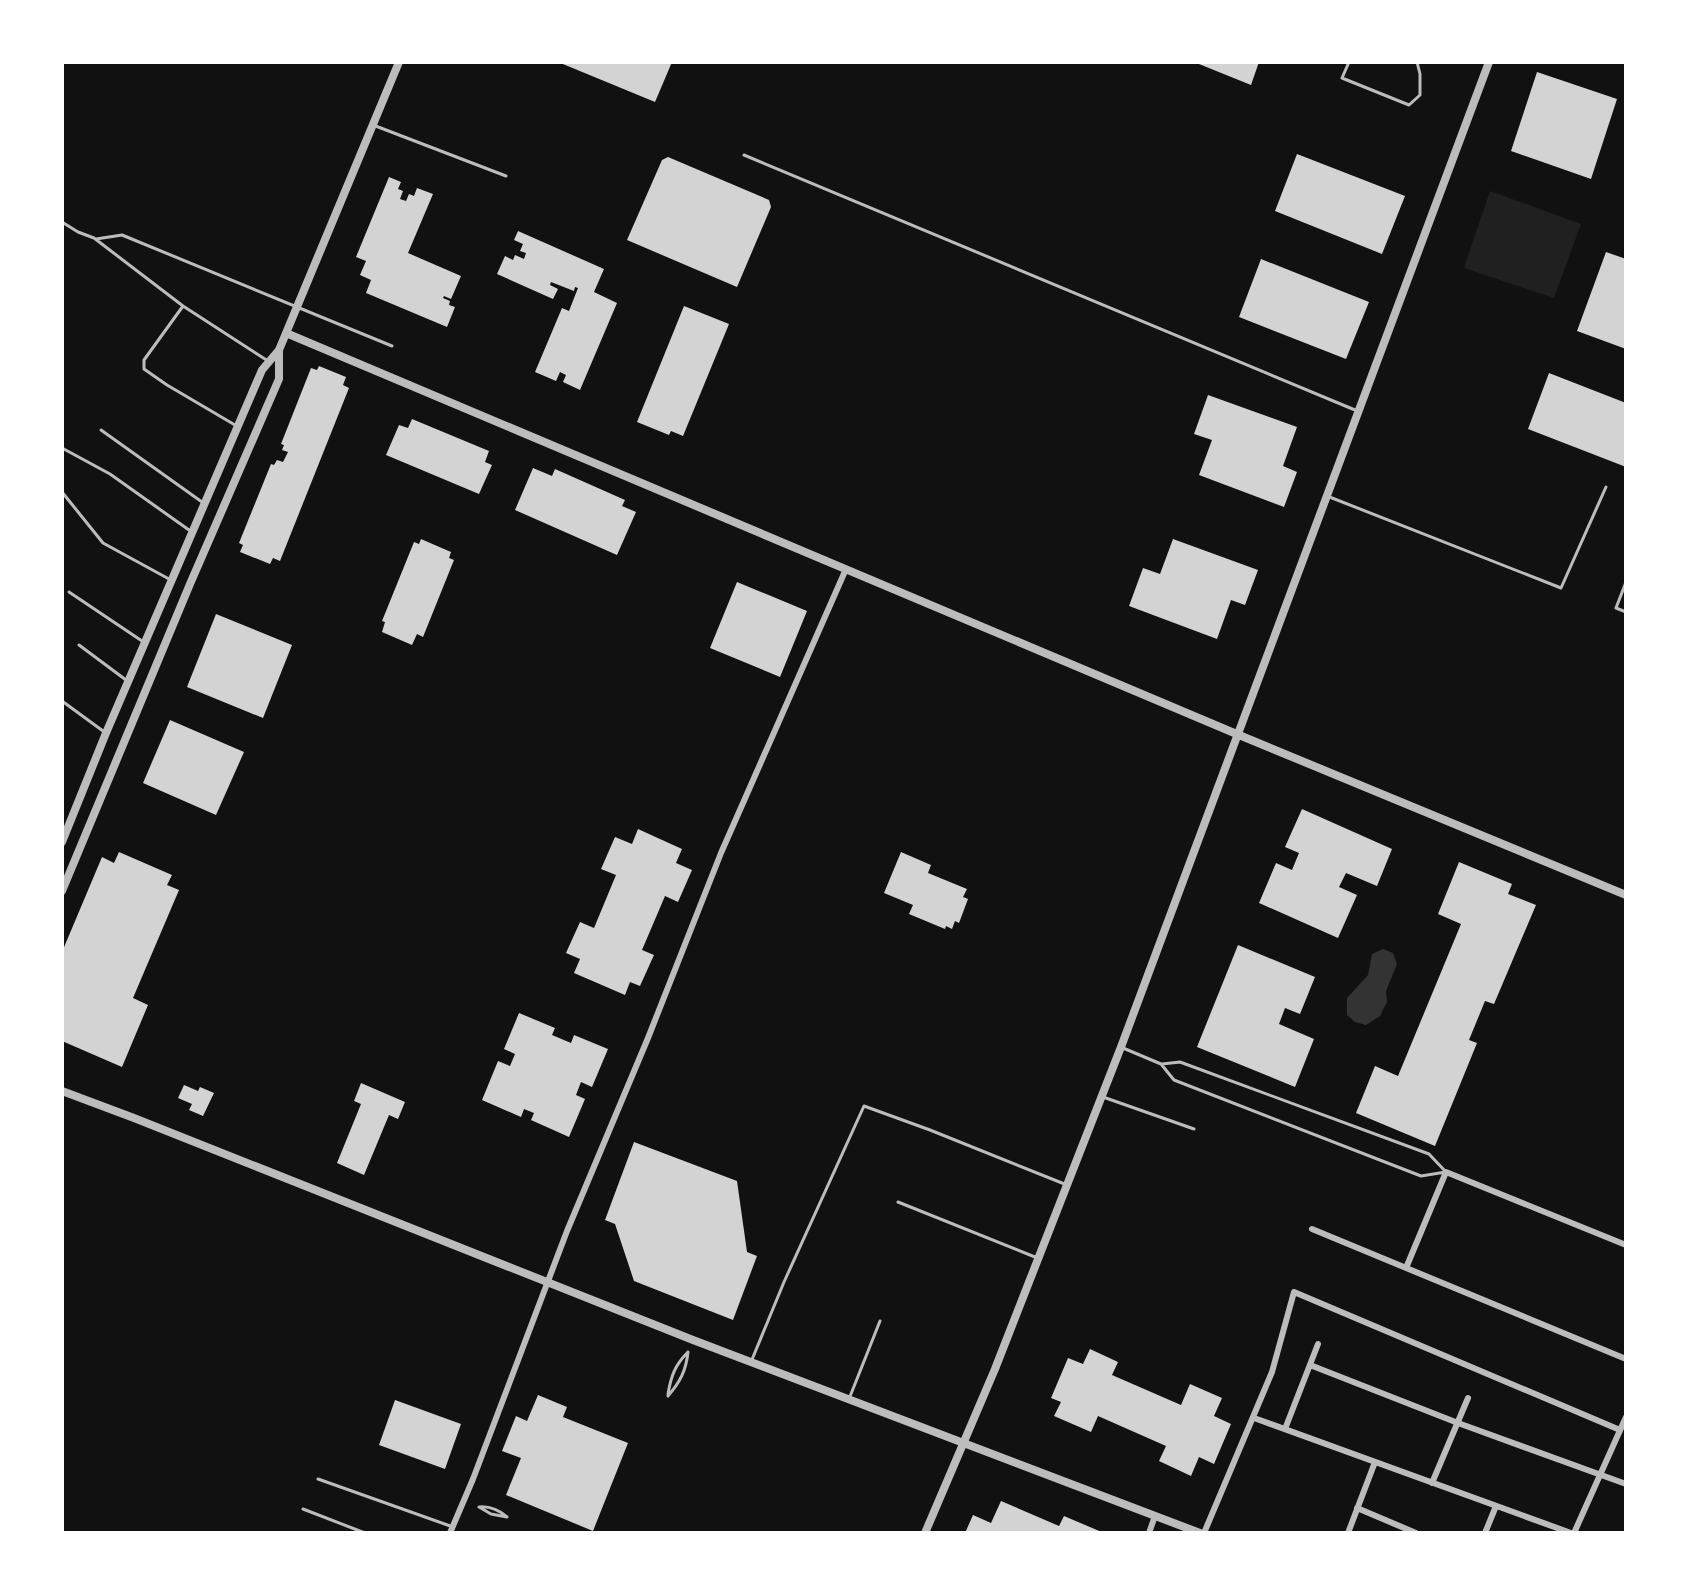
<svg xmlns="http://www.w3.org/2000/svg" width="1688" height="1595" font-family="Georgia,serif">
	<rect width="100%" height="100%" fill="#111"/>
	<path fill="#202020" d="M1490 191 1581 224 1554 298 1464 268Z"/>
	<path fill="#333" d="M1383 949 1393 953 1397 964 1386 991 1387 1002 1380 1016 1366 1025 1355 1022 1347 1015V998L1368 975 1372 954Z"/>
	<path fill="#d3d3d3" d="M558 62H672L655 102Z
		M1194 62H1259L1251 85Z
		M1537 72 1617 99 1591 179 1511 151Z
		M1297 154 1405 196 1382 254 1275 211Z
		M668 157 769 200 771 207 737 287 627 240 662 160Z
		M389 177 401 182 398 189 403 191 400 199 406 201 409 194 414 196 417 188 433 194 408 253 461 276 451 299 444 296 443 298 450 301 449 305 455 307 447 327 366 293 371 280 360 275 366 261 356 257Z
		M518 231 604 269 594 292 617 303 580 390 563 382 566 375 560 372 556 381 535 372 562 308 569 311 578 288 575 287 574 291 551 282 550 285 558 289 553 299 497 274 505 256 513 260 515 255 524 259 526 253 520 251 523 244 514 240Z
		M1606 252 1626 259V349L1577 331Z
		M1261 259 1369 302 1346 359 1239 317Z
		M684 306 729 324 683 436 671 431 669 435 637 422Z
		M319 366 346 377 343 385 349 388 280 561 273 558 270 564 240 552 243 545 239 543 271 464 274 465 277 460 283 462 288 452 282 450 284 445 281 444 311 368 317 370Z
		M1549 373 1626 403V467L1528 429Z
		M1208 395 1297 427 1283 466 1297 472 1284 507 1199 475 1212 440 1194 434Z
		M412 419 489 451 485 462 492 465 479 494 386 455 399 425 408 428Z
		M533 468 552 476 555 469 625 500 622 506 636 512 617 555 515 510Z
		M421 539 451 552 449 558 454 560 423 637 417 634 412 645 382 632 385 622 382 621 414 542 419 544Z
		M1173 539 1258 570 1245 605 1231 600 1217 639 1129 606 1143 568 1160 574Z
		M737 582 807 611 780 677 710 648Z
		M216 614 292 645 263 718 187 687Z
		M170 720 244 752 216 815 143 783Z
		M1302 809 1392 849 1377 886 1346 873 1339 887 1357 895 1338 938 1259 903 1276 863 1292 870 1299 853 1285 847Z
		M638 829 682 849 676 863 692 870 678 902 665 896 642 950 654 955 640 986 630 982 625 995 574 973 580 959 566 953 580 922 594 928 616 875 601 869 615 837 632 844Z
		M119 852 172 875 167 885 179 890 133 998 148 1005 122 1067 62 1041V952L102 857 114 863Z
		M901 852 931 865 928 873 967 889 963 897 968 899 959 923 955 921 952 929 946 926 945 929 909 914 913 905 884 893Z
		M1459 862 1512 884 1508 894 1536 905 1494 1004 1485 1001 1469 1040 1477 1043 1435 1146 1356 1113 1375 1066 1398 1076 1461 924 1438 914Z
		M1238 945 1315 977 1300 1014 1285 1008 1279 1024 1314 1039 1295 1087 1197 1047Z
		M519 1013 555 1028 552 1035 571 1043 574 1035 608 1049 592 1087 581 1082 576 1095 585 1099 569 1137 531 1120 534 1113 524 1109 521 1117 482 1100 498 1061 510 1066 515 1054 504 1049Z
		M361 1083 405 1102 398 1119 389 1115 364 1175 337 1163 361 1104 354 1101Z
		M184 1085 198 1091 200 1087 214 1093 203 1116 189 1110 192 1104 178 1098Z
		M634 1142 737 1181 747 1252 757 1256 733 1320 634 1281 615 1224 605 1220Z
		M1090 1349 1118 1362 1112 1375 1181 1405 1190 1384 1222 1398 1214 1416 1231 1424 1214 1464 1199 1457 1191 1476 1159 1461 1166 1446 1098 1416 1091 1432 1054 1416 1061 1402 1051 1398 1068 1358 1083 1364Z
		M538 1395 567 1407 563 1417 628 1443 593 1531 506 1495 521 1458 502 1451 516 1416 527 1421Z
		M395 1400 461 1424 445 1469 379 1445Z
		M1001 1501 1059 1526 1064 1516 1104 1533H965L973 1515 991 1523Z"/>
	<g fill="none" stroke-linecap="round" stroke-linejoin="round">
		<path stroke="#bcbcbc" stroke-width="3" d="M1349 62 1342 78 1409 105 1420 95V74L1417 62
			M373 125 506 176
			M744 155 1355 410
			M62 222 78 232 94 238 183 306 268 361
			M96 239 122 235 392 346
			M183 306 144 360V369L167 385 235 425
			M101 430 202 502
			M62 448 110 474 189 530
			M62 492 103 543 169 579
			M1327 496 1561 588 1606 487
			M1626 582 1616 608 1626 612
			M69 592 142 641
			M79 645 126 680
			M62 701 103 731
			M1123 1048 1161 1064 1174 1080 1421 1176 1446 1172
			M1162 1064 1180 1062 1429 1154 1446 1172
			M1103 1097 1194 1129
			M898 1202 1035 1257
			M751 1362 784 1282 864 1106 930 1130 1067 1185
			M668 1394C671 1376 675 1365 688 1352
			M668 1396C680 1382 686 1371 688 1352
			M849 1399 880 1321
			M318 1479 453 1527
			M479 1507C490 1506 499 1510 507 1517
			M479 1507 491 1514 507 1517
			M303 1509 365 1533"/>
		<path stroke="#bcbcbc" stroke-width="6" d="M1312 1229 1626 1359
			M1406 1268 1446 1172 1626 1245
			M1310 1365 1458 1423 1626 1484
			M1254 1418 1571 1533
			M1285 1429 1318 1344
			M1432 1483 1468 1398
			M1357 1508 1416 1533
			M450 1533 473 1479 567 1231 648 1038 721 853 846 569
			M1149 1533 1155 1516
			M1204 1533 1272 1372 1294 1292 1620 1430
			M1348 1533 1375 1462
			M1485 1533 1496 1506
			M1574 1533 1626 1417"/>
		<path stroke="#bcbcbc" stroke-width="8" d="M286 333 1239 735 1626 895
			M62 842 106 733 262 370 279 350 399 62
			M62 891 190 584 279 379V350
			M62 1091 134 1118 693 1340 1200 1533
			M925 1533 995 1369 1121 1047 1489 62"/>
	</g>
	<rect width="1688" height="1595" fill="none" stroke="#ffffff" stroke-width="128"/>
</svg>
